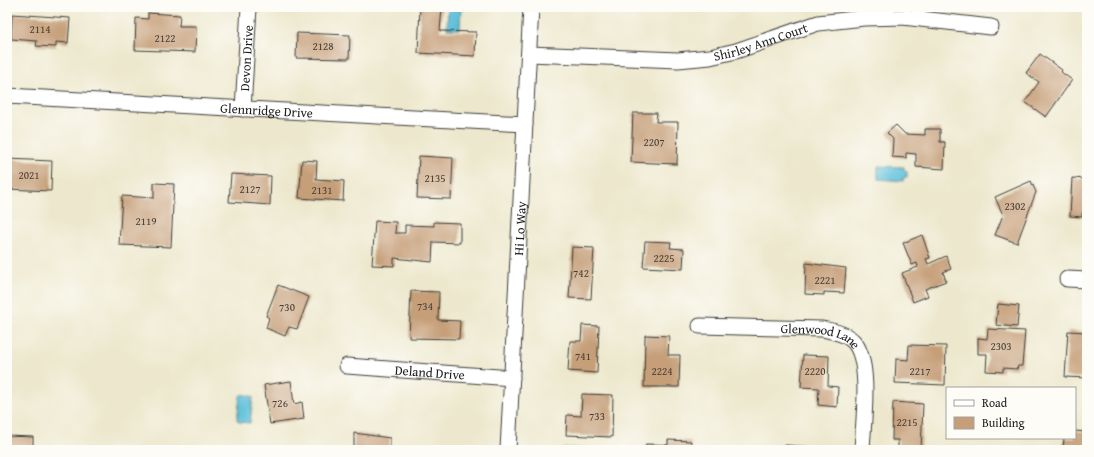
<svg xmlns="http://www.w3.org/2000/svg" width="1094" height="457" font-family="'Gentium Book Plus',serif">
	<rect width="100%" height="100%" fill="#fdfcf7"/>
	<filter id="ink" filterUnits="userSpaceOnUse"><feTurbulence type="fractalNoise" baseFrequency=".025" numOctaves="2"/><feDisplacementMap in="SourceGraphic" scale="8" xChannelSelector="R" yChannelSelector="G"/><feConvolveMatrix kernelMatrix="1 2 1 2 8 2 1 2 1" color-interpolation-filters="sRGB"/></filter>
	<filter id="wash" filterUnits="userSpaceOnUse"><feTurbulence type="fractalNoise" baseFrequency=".012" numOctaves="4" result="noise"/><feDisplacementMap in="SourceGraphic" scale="16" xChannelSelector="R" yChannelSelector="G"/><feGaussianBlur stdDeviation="0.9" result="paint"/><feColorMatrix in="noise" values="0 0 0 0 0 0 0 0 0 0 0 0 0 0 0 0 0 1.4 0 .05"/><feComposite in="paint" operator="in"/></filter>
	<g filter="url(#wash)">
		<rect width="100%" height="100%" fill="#ede8cd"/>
		<path fill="#5bc0d9" stroke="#3c6e7a" d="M448 7H461L460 29H447Z
			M878 166 904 167V170L907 171V177H904L903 181 878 179Z
			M242 394 253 397 250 423 239 422 237 420 240 396Z"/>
		<g id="blocks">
			<path fill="#c69f79" d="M420 7H442L440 31 476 32 475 56 418 53Z
				M148 13 180 15 179 26H196L195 52 135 50 136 18 148 19Z
				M12 14 70 18 68 43 56 42V47L36 46 37 41 11 39Z
				M297 33 350 35 349 59 296 58Z
				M1040 54 1062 70 1061 72 1072 80 1046 117 1025 102 1039 82 1026 73Z
				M633 113H657L656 122H678L677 164 631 162Z
				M896 125 905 134 925 135V129H940V142H945L944 169 916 167V154L906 153V158L892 157 893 139 887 133Z
				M419 156 453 158 451 199 417 198Z
				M7 159 52 161 51 191 7 189Z
				M302 160 317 161 316 179 344 181 343 201 299 198Z
				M231 174 271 176 270 205 229 202Z
				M1072 178 1087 179V213H1082V217L1070 216Z
				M1031 181 1036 192 1017 243 995 235 1003 215 995 197Z
				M154 183 174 184 171 247 119 245 122 196 154 198Z
				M375 221 396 222 395 233H405V225L434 226V222L460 223V243L433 242 432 262 394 258V266L372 265Z
				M922 235 930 258 926 259 928 264 946 256 951 269 943 272 946 281 925 289 928 296 913 302 902 273 918 267 917 263 912 265 903 243Z
				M645 241 671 242 670 248 684 249 683 269 643 267Z
				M572 247 594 248 591 299 569 298Z
				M806 263 846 268 844 293 824 292V295L805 294Z
				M278 285 309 297 297 329 289 327 285 336 266 328 269 318 266 316Z
				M411 291 439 292 438 320 460 321 459 339 409 338Z
				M998 304 1019 306 1017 327 996 325Z
				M582 325 599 326 597 373 568 371 570 341H581Z
				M988 329 1025 331 1022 366H1018L1017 369 1003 368V372L986 371 987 354H978V338L987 339Z
				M1068 331 1087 332V378L1065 377Z
				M645 335 669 336 668 355H680L679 387H644Z
				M909 345 946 346 945 385 895 383 896 359 908 360Z
				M803 355 829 356 828 386 838 387 837 407 818 405 819 388 801 387Z
				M291 381 294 404 302 402 304 419 270 424 264 385Z
				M582 394 613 395 612 437 566 435 567 415 581 416Z
				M893 402 923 404 921 450H898V440H892Z
				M1075 431 1087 432V450H1063L1064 438H1075Z
				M354 433 390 438V450H354Z
				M7 436 33 437V450H7Z
				M668 440 691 441 690 450H645L646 444 668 445Z
				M785 445 835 448V450H785Z
				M564 447 593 448V450H563Z"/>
		</g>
	</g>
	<g filter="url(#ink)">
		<use href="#blocks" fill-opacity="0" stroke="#3b3b37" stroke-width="1"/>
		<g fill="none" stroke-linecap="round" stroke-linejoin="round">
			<g stroke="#3b3b37" stroke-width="17">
				<g id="minor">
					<path id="s1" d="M529 54 678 60 710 57 736 51 818 23 864 18 903 17 991 27"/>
					<path id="s2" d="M7 96 525 124"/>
					<path id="s3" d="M243 109 249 7"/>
					<path d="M1067 279 1087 280"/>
					<path id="s4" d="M700 326 822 329C832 331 845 333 853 341 872 360 863 424 862 450"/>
					<path id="s5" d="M347 366 512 378"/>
					<path id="s6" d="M508 450 531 7"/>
				</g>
			</g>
			<use href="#minor" stroke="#fff" stroke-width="15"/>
		</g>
	</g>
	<g text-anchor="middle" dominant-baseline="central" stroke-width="3" stroke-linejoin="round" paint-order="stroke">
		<g font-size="11" fill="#463d33">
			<text x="40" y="29">2114</text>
			<text x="165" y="38">2122</text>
			<text x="323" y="46">2128</text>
			<text x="654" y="142">2207</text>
			<text x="29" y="175">2021</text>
			<text x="435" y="178">2135</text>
			<text x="250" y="189">2127</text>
			<text x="322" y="190">2131</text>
			<text x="1015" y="206">2302</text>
			<text x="146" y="221">2119</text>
			<text x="664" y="258">2225</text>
			<text x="581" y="273">742</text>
			<text x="825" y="280">2221</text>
			<text x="425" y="306">734</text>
			<text x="287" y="307">730</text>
			<text x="1001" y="346">2303</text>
			<text x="583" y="356">741</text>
			<text x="662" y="371">2224</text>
			<text x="815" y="371">2220</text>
			<text x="920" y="371">2217</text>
			<text x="280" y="403">726</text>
			<text x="597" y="416">733</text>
			<text x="907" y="422">2215</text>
		</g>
		<g font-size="13" fill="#1c1c1c" stroke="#fdfcf7">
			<text stroke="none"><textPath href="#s1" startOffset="234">Shirley Ann Court</textPath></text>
			<text stroke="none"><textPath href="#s3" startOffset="51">Devon Drive</textPath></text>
			<text stroke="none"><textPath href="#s2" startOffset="260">Glennridge Drive</textPath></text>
			<text stroke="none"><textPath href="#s6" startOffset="222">Hi Lo Way</textPath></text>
			<text stroke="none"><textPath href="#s4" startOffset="122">Glenwood Lane</textPath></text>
			<text stroke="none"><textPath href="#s5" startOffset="83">Deland Drive</textPath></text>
		</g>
	</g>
	<rect width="1094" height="457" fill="none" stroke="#fdfcf7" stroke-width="24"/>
	<rect x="946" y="387" width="130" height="52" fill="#fdfcf7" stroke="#a3a29f"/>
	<rect x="954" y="400" width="20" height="6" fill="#ffffff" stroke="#a3a29f"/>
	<text x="982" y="407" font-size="12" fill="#1c1c1c">Road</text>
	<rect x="954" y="417" width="20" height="12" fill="#c69f79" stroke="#a3a29f"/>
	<text x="982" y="427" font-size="12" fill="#1c1c1c">Building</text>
</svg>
